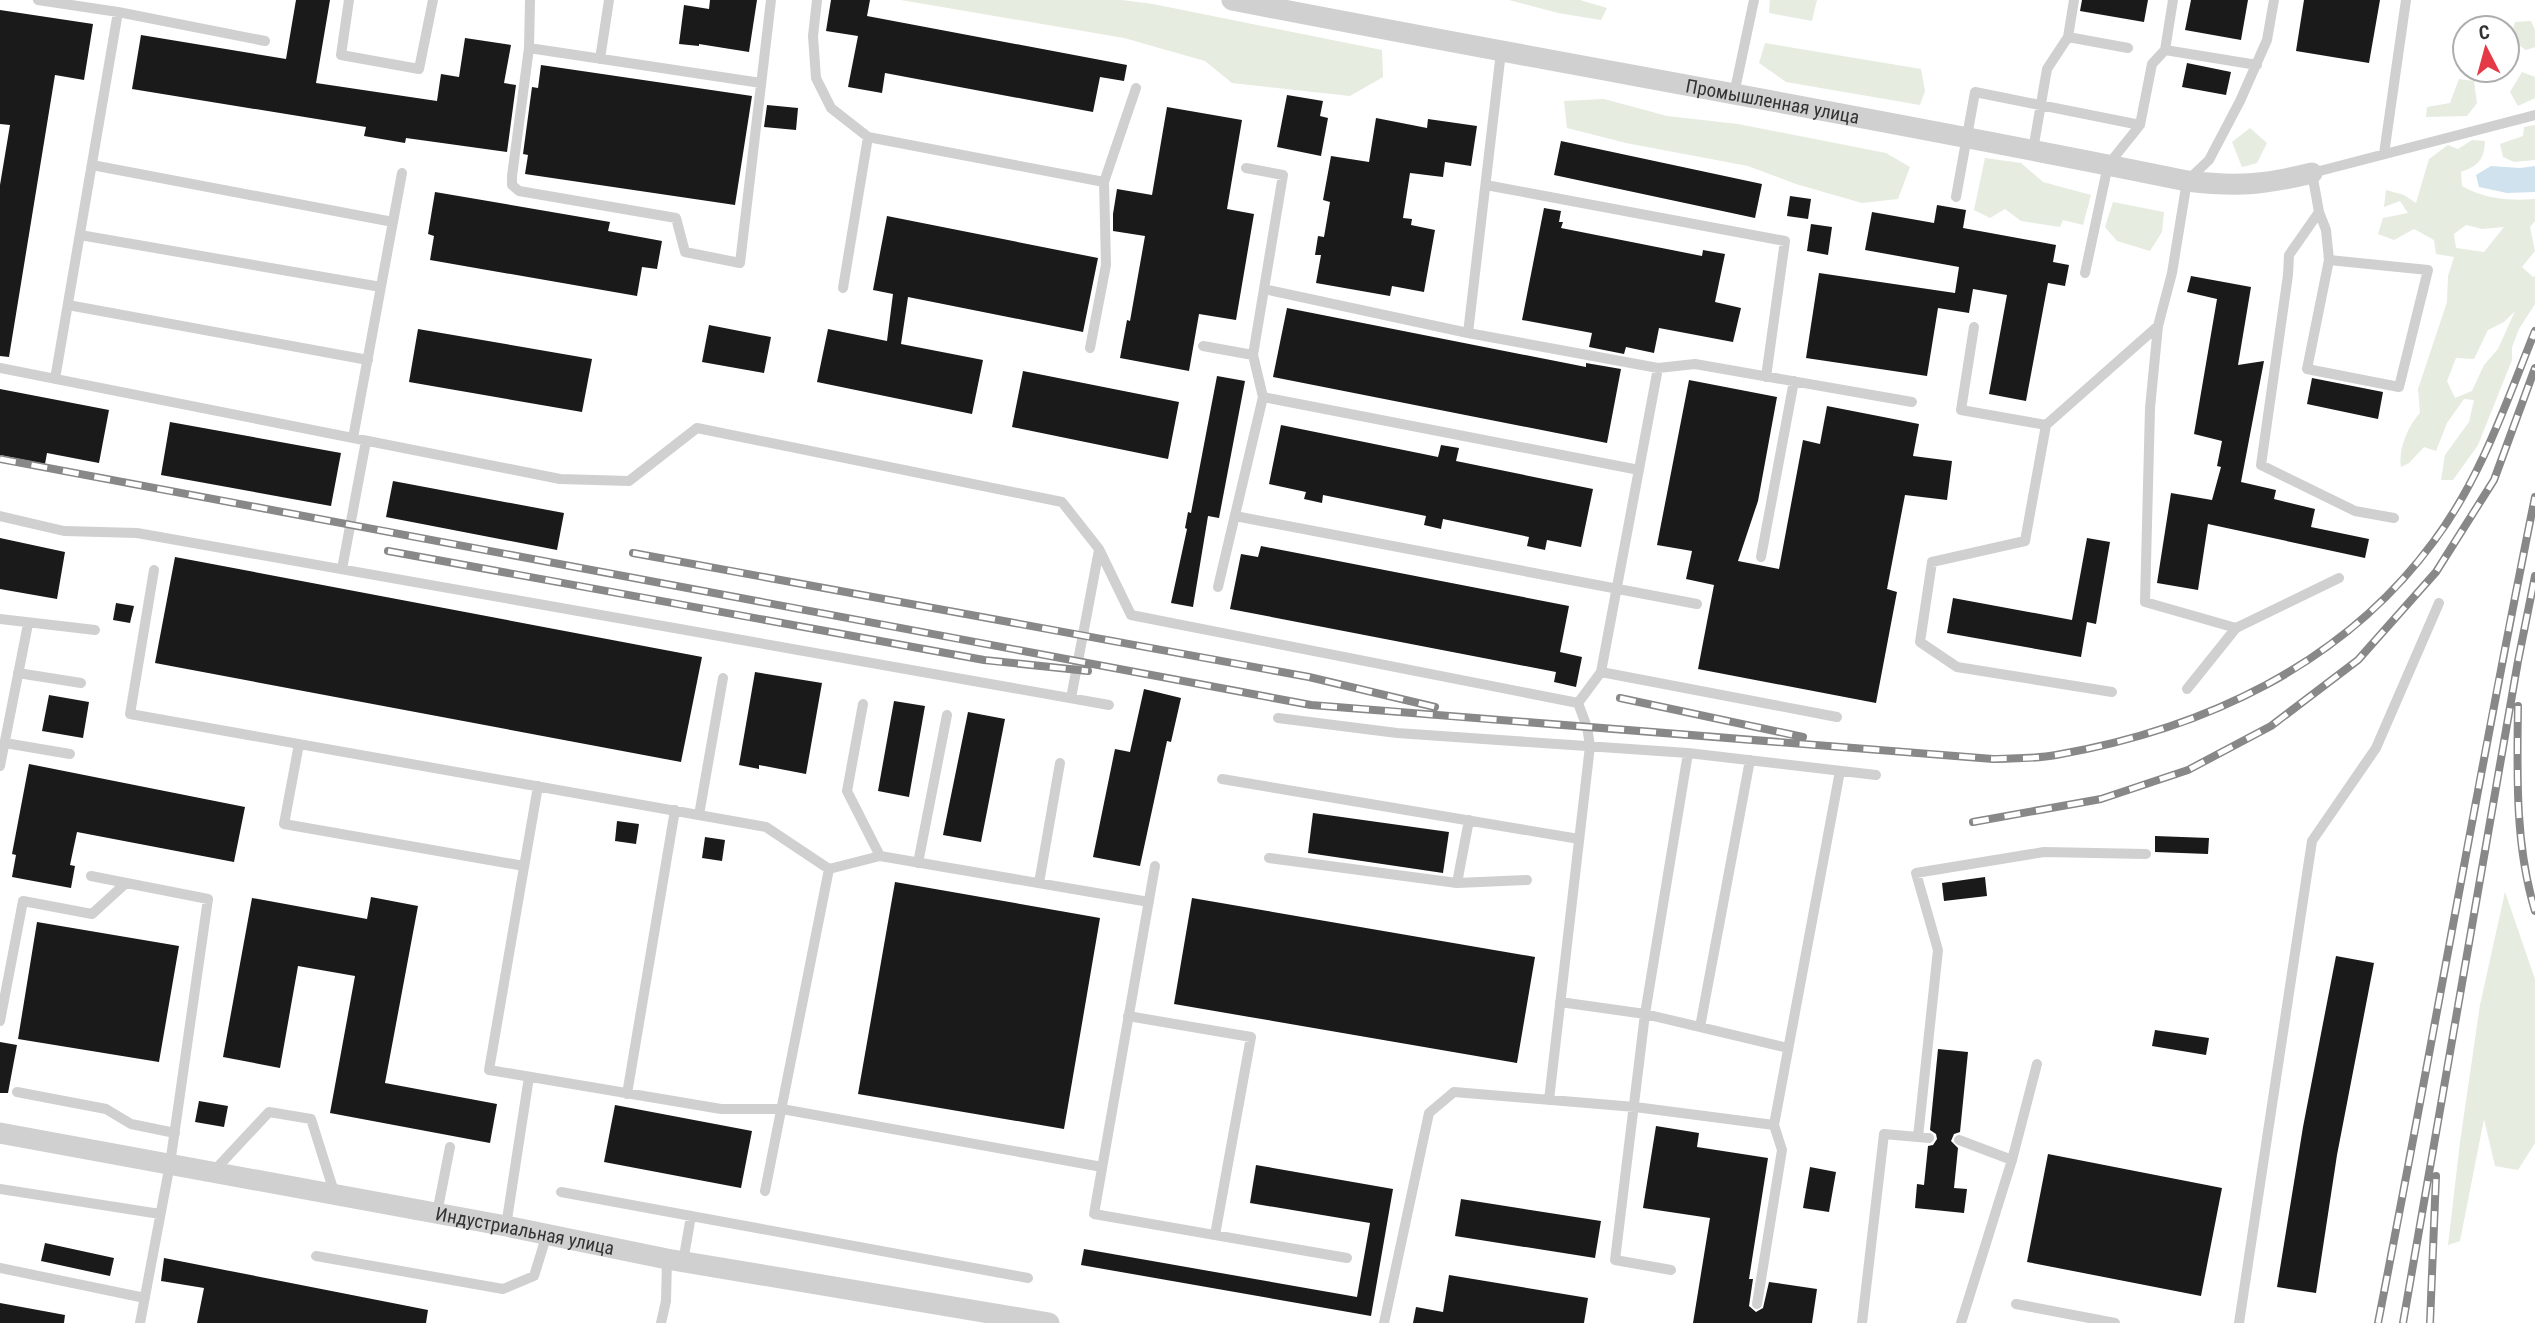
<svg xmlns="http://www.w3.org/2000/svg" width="2535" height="1323" font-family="'Roboto Condensed',sans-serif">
	<rect width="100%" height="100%" fill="#fff"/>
	<path fill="#e6ecdf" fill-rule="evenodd" d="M901 0H1122L1153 4 1382 50 1383 77 1350 96 1232 83 1205 61 1124 38Z
		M1509 0H1580L1607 8 1601 20 1558 13Z
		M1770 0H1817L1812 21 1769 13Z
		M2531 21 2535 30V47L2526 50 2510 39 2515 22Z
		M1765 43 1921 69 1925 91 1920 105 1786 82 1759 63Z
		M2522 72 2535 77V98L2518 106 2510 92Z
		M2459 79 2474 81 2477 103 2467 116 2426 117 2427 107 2450 103Z
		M1604 99 1667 116 1738 124 1886 153 1910 167 1898 199 1862 203 1796 184 1748 166 1626 143 1567 128 1564 101Z
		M2535 125V160L2514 162 2503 157 2500 144 2523 136 2524 127Z
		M2250 128 2267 143 2257 163 2242 167 2232 142Z
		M2472 140 2485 141C2484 160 2478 166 2461 172L2462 186C2484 199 2510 201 2535 199V221L2530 227 2535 251 2522 267 2533 277 2535 276V304L2519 329 2512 347V360L2478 445 2453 480H2441L2445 455 2469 422 2474 400 2464 399 2447 423 2436 451 2424 447 2409 463 2401 467C2398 449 2408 426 2420 413L2418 389 2447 302 2448 276 2454 257 2436 254 2434 240 2414 229 2394 240 2378 234 2383 218 2408 213 2400 201 2384 207 2386 190 2404 195 2416 203 2429 159 2448 145 2458 149ZM2466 225 2482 229 2504 227 2484 252 2456 248 2454 234ZM2515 311 2498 349 2484 365 2472 391 2455 398 2447 381 2456 358 2474 359 2488 330 2504 322Z
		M1985 158 2021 163 2043 182 2091 195 2083 225 2063 220 2060 227 2021 221 2005 209 1990 218 1974 210Z
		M2113 202 2164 212 2162 232 2150 251 2117 241 2105 227Z
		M2505 892 2535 979V1143L2518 1170 2495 1166 2484 1119 2460 1241 2448 1245 2460 1142 2480 1005Z"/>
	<path fill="#cfe2ee" d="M2491 166 2520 168 2535 166V192L2507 193 2479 187 2476 175Z"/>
	<path fill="#1a1a1a" d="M296 0H330L316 83 437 101 441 74 459 77 465 38 511 45 504 83 516 85 507 152 406 138 405 143 364 136 366 127 132 89 141 35 286 59Z
		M710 0H757L749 52 699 44V46L679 44 684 5 709 9Z
		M831 0H870L867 16 1127 65 1124 81 1100 77 1093 112 885 73 882 93 848 87 858 36 826 31Z
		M2082 0H2148L2144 22 2080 11Z
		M2191 0H2248L2241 40 2185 30Z
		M2304 0H2380L2369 63 2296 51Z
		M0 10 93 24 84 80 55 75 9 357 0 356V185L10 125 0 124Z
		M2187 63 2231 72 2226 95 2182 87Z
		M541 65 752 96 735 205 525 174 528 155 523 154 532 87 538 88Z
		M1287 95 1323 101 1320 116 1328 118 1321 156 1277 147Z
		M767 105 798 108 796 130 764 127Z
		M1167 107 1242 120 1227 209 1254 214 1236 320 1199 314 1189 371 1120 358 1127 320 1130 321 1145 236 1113 231V214L1117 189 1152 195Z
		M1376 118 1427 128 1428 119 1477 126 1471 166 1445 162 1443 177 1410 173 1403 218 1412 219 1411 225 1435 230 1424 292 1392 286 1390 296 1316 283 1321 255H1315L1318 236 1324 237 1330 202 1323 200 1331 156 1369 162Z
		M1561 141 1762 184 1755 218 1554 175Z
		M435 192 610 222 608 231 662 241 657 269 642 267 637 296 430 260 434 236 428 234Z
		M1790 196 1811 199 1808 219 1787 216Z
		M1937 205 1966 210 1963 228 2056 245 2053 262 2069 265 2065 286 2048 283 2026 401 1989 394 2007 295 1973 289 1969 313 1938 308 1927 376 1806 358 1819 273 1955 293 1959 267 1865 250 1872 212 1934 223Z
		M1544 208 1561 211 1559 222H1563L1561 228 1702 256 1703 250 1725 254 1715 302 1741 308 1733 342 1659 328 1654 353 1626 347 1624 354 1589 347 1592 333 1522 320Z
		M887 216 1098 258 1083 332 908 297 901 344 983 360 972 414 817 382 828 329 887 341 893 294 873 290Z
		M1811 224 1832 227 1828 255 1807 251Z
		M2191 276 2251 287 2238 365 2264 361 2241 482 2276 490 2274 499 2315 509 2311 527 2369 539 2365 558 2208 524 2198 590 2157 583 2171 493 2212 500 2221 467 2217 466 2222 441 2194 434 2217 299 2187 292Z
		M1287 308 1586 367V363L1621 369 1607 443 1273 377Z
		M709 325 771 337 764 373 702 362Z
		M418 329 592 359 582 412 409 382Z
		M1023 371 1179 402 1168 459 1012 427Z
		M1217 376 1245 381 1219 518 1208 516 1193 607 1171 603 1187 529 1185 528 1188 512 1191 513Z
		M2312 378 2383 392 2378 419 2307 404Z
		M1689 380 1777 397 1758 501 1738 561 1779 569 1803 440 1820 444 1827 406 1919 424 1913 456 1952 461 1947 500 1905 495 1887 589 1897 592 1876 703 1698 669 1714 585 1686 579 1692 551 1657 545Z
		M0 389 109 410 99 463 47 453 45 464 0 455Z
		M170 422 341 453 331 506 161 475Z
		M1281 425 1438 457 1441 445 1459 448 1456 461 1593 489 1581 547 1547 540 1545 550 1527 546 1529 537 1443 519 1441 529 1424 525 1426 516 1323 495 1322 503 1304 499 1306 492 1269 484Z
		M393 481 564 513 557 550 386 517Z
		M0 538 65 552 57 599 0 589Z
		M2087 538 2110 542 2096 624 2087 622 2081 657 1947 633 1953 598 2072 620Z
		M1261 546 1569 606 1560 652 1582 657 1576 687 1554 682 1556 672 1230 609 1241 554 1258 557Z
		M175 557 702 657 681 762 155 663Z
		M116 603 134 606 130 623 113 620Z
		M755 672 822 683 806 774 759 765V769L739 765Z
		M1144 689 1181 698 1171 742 1167 741 1140 866 1093 857 1115 749 1130 752Z
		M49 695 89 702 83 738 42 731Z
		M894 701 925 706 909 797 878 791Z
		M968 712 1005 719 981 842 943 835Z
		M29 764 245 807 234 862 77 832 70 865 75 866 71 888 12 877 16 855 12 854Z
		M1313 813 1449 832 1443 873 1308 853Z
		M617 821 639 824 636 844 615 841Z
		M2155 836 2209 838 2208 854 2155 852Z
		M705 837 725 840 722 861 702 858Z
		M1985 877 1987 896 1944 901 1942 883Z
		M895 882 1100 918 1064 1129 858 1094Z
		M371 897 418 906 385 1083 497 1104 490 1143 330 1113 355 976 298 966 280 1068 223 1057 252 898 367 919Z
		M1192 898 1535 957 1517 1063 1174 1004Z
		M37 922 179 946 159 1062 18 1039Z
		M2336 956 2374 963 2337 1155 2316 1293 2277 1287 2303 1127Z
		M2155 1030 2209 1038 2206 1055 2152 1046Z
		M0 1042 17 1045 8 1093H0Z
		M1938 1049 1968 1052 1960 1132 1954 1134 1951 1141 1958 1148 1954 1188 1967 1189 1964 1213 1915 1208 1917 1184 1924 1185 1928 1146 1933 1145 1937 1139 1936 1134 1930 1130Z
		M199 1101 228 1106 224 1127 195 1122Z
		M615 1105 752 1131 741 1188 604 1162Z
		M1656 1126 1699 1133 1697 1147 1768 1158 1749 1279H1753L1749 1306 1756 1312 1763 1308 1769 1282 1817 1289 1812 1323H1693L1710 1218 1643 1208Z
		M2048 1154 2222 1188 2201 1296 2027 1262Z
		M1256 1165 1393 1189 1371 1316 1081 1265 1084 1249 1357 1297 1370 1223 1250 1203Z
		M1810 1167 1836 1172 1829 1212 1803 1208Z
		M1461 1199 1601 1221 1595 1258 1455 1236Z
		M45 1243 114 1258 110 1276 41 1261Z
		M164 1258 428 1310 426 1323H197L204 1288 161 1281Z
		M1449 1275 1588 1298 1584 1323H1413L1416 1307 1443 1312Z
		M0 1303 65 1315 64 1323H0Z"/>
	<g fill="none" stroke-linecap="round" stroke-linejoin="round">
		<path stroke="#d0d0d0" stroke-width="10" d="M38 0 118 12 265 41
			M349 0 341 55 419 69 433 0
			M530 0 529 48 512 176V185L519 191 676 218 685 252 740 263 771 0
			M817 0 813 36 816 78 831 108 868 137 1104 182 1106 265 1090 348
			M2068 37 2128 48
			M529 48 761 83
			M2165 50 2257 65
			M600 59 609 0
			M1734 94 1754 0
			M2033 150 2047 69 2068 37 2074 0
			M2384 154 2406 0
			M92 165 393 222
			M1104 182 1136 88
			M1486 185 1785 241 1766 377
			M1956 197 1975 92 2140 125
			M2319 212 2289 255 2288 275 2261 465 2355 511 2394 518
			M80 235 381 287
			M2329 260 2428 270 2399 387 2307 369 2329 260 2326 230 2319 212 2312 173 2535 115
			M2085 273 2108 165 2140 125 2152 64 2165 50 2173 0
			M843 288 868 137
			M1264 289 1468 333 1658 368 1695 364 1912 402
			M68 305 368 360
			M1974 327 1961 410 2046 425
			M1468 333 1501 52
			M1203 346 1253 355
			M0 368 560 479 629 481 697 428 1062 502 1099 549 1131 615 1578 703 1601 672 1658 368
			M55 379 118 12
			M1263 397 1639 470
			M353 438 402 173
			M0 516 64 531 137 533 1109 705
			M1235 516 1697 604
			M1761 557 1794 381
			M342 569 366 441
			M154 570 130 714 766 827 829 869 765 1191
			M1218 587 1263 397 1253 355 1283 175 1246 168
			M0 619 95 630
			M2236 628 2145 602 2150 408 2158 326 2172 273 2187 181 2209 160 2240 101 2267 40 2274 0
			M1601 672 1837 717
			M18 673 81 683
			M2187 689 2236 628 2339 578
			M2112 692 1957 667 1920 642 1932 562 2025 541 2046 425 2158 326
			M1071 698 1099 550
			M863 704 847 791 880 856
			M1278 718 1397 733 1688 753 1876 775
			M5 743 70 754
			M299 744 284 824 524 866
			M0 766 28 624
			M1222 779 1579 839
			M538 786 489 1070 721 1109H782L1102 1167
			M699 815 723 678
			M1269 858 1457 883 1527 880
			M918 863 947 715
			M1155 866 1094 1214 1347 1258
			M829 869 880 856 1149 902
			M91 876 208 899 170 1164 140 1323
			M1039 883 1060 763
			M1457 883 1469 820
			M1560 1002 1645 1014 1788 1048
			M1128 1016 1251 1037 1215 1235
			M0 1021 23 901 92 914 126 883
			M1700 1027 1750 760
			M17 1092 106 1109 131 1124 175 1133
			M627 1094 675 810
			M1549 1100 1590 746 1587 727 1578 703
			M1918 1137 1938 950 1916 873 2044 852 2146 854
			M1959 1140 2012 1160
			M213 1172 269 1112 311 1119 335 1195
			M0 1189 160 1214
			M561 1192 1028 1278
			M437 1213 450 1147
			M506 1226 529 1077
			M316 1256 503 1289 534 1276 547 1234
			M683 1262 691 1216
			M0 1268 145 1298
			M1671 1270 1615 1260 1645 1014 1688 753
			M1757 1304 1782 1150 1774 1125 1840 771
			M2016 1304 2115 1323
			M661 1323 666 1301 667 1259
			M1384 1323 1429 1113 1454 1092 1635 1107 1774 1125
			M1862 1323 1884 1134 1929 1138
			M1961 1323 2012 1160 2037 1064
			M2239 1323 2312 841 2376 748 2439 603"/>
		<g stroke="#d0d0d0" stroke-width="21">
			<path id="s1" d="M1232 0C1550 62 1870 116 2187 181 2237 187 2263 185 2312 173"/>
			<path id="s2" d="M0 1133 506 1226 667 1259 1049 1323"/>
		</g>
		<g stroke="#888" stroke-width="8">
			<path id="rail" d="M0 459 1311 705 1993 759C2013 758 2036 759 2056 755 2204 729 2343 665 2434 541 2481 478 2506 403 2535 331
				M388 551 984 660 1088 671
				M633 553 1309 677 1435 707
				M1620 698 1803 737
				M2518 706C2517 774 2515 845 2535 911
				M1973 822 2101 799 2188 770 2271 726 2358 660 2436 572 2494 480 2535 368
				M2378 1323C2432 1048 2479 772 2535 497
				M2403 1323 2518 661 2535 576
				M2430 1323 2436 1176"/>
		</g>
		<use href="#rail" stroke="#fff" stroke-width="5" stroke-dasharray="16" stroke-linecap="butt"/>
	</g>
	<g text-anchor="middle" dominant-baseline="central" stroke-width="7" stroke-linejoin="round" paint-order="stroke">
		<g font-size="19" fill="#333" stroke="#fff">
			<text stroke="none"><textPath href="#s1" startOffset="550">Промышленная улица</textPath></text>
			<text stroke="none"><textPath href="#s2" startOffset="534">Индустриальная улица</textPath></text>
		</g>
	</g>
	<g transform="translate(2486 49) rotate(354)"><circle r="33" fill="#ffffff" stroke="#adadad" stroke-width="2"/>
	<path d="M0-5L12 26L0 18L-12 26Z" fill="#e63946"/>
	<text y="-10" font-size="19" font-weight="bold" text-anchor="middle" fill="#333333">С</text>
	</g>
</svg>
